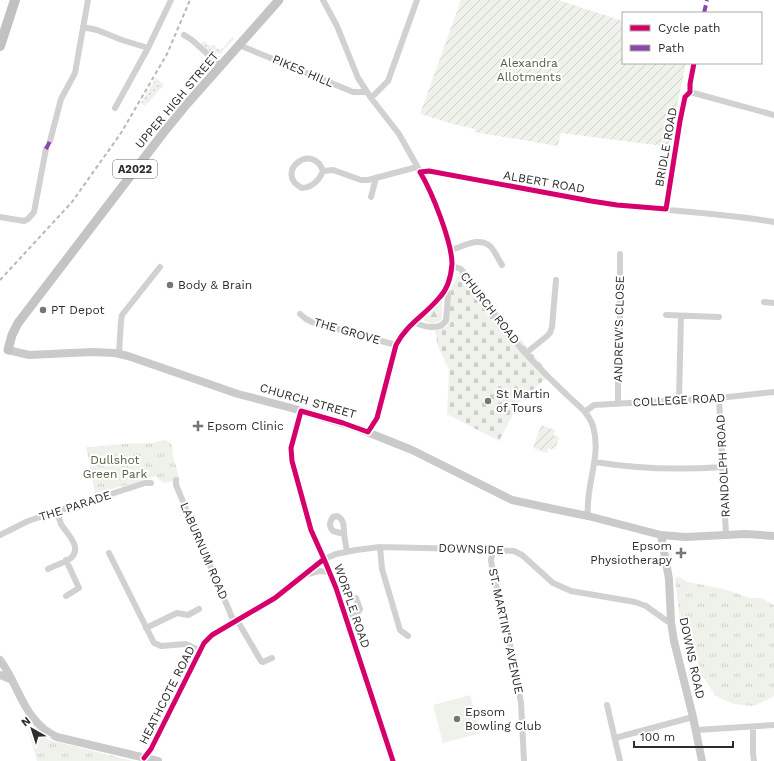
<svg xmlns="http://www.w3.org/2000/svg" width="774" height="761" font-family="'Work Sans',sans-serif">
	<defs>
		<pattern id="grass-dots" width="8" height="8" patternUnits="userSpaceOnUse"><rect width="8" height="8" fill="#eff2eb"/><path d="M2 2h.1M6 6h.1" fill="none" stroke="#cdd0ca" stroke-width="1.8" stroke-linecap="round"/></pattern>
		<pattern id="forest-firs" width="22" height="20" patternUnits="userSpaceOnUse"><rect width="22" height="20" fill="#eff2eb"/><path d="M5 1l3.5 6h-7zM16 11l3.5 6h-7z" fill="#cdd0ca"/></pattern>
		<pattern id="cemetery-stones" width="16" height="16" patternUnits="userSpaceOnUse"><rect width="16" height="16" fill="#eff2eb"/><path d="M2 7V4a2 2 0 0 1 4 0v3zM10 15v-3a2 2 0 0 1 4 0v3z" fill="#cdd0ca"/></pattern>
		<pattern id="park-tufts" width="24" height="20" patternUnits="userSpaceOnUse"><rect width="24" height="20" fill="#eff2eb"/><path d="M3 7l-1-3M5 7V3M7 7l1-3M15 17l-1-3M17 17v-4M19 17l1-3" fill="none" stroke="#cdd0ca"/></pattern>
		<pattern id="garden-furrows" width="10" height="10" patternUnits="userSpaceOnUse"><rect width="10" height="10" fill="#eff2eb"/><path d="M-1 1l2-2M0 10L10 0M9 11l2-2" fill="none" stroke="#cdd0ca"/></pattern>
	</defs>
	<rect width="100%" height="100%" fill="#fff"/>
	<path fill="url(#grass-dots)" d="M232 37 234 39 220 54 211 52 201 44 204 41 211 47 213 45 219 50 223 48Z
		M156 78 164 85 145 106 141 103Z"/>
	<path fill="url(#forest-firs)" d="M442 301V318L440 321 432 324 424 321V319Z"/>
	<path fill="url(#cemetery-stones)" d="M459 265 550 375 520 401 499 441 447 414 449 370 438 346 434 326 447 327 451 288 459 275Z"/>
	<path fill="url(#park-tufts)" d="M163 440 168 441 172 445 173 456 180 480 164 483 155 476 144 481 95 493 86 447C99 447 110 445 122 444 138 442 148 446 163 440Z
		M677 576 688 582 724 589 750 598H761L774 605V696L756 705 751 706 734 704 724 700 715 695 700 672 694 646 685 628 681 630 675 579Z
		M31 727 39 734 49 740 133 761H37L28 729Z"/>
	<path fill="url(#garden-furrows)" d="M461 0H558L623 21V63H686L674 120 671 147 561 133 558 146 475 132V129L453 124 420 114Z
		M541 425 555 430 553 435 559 437 555 450 549 448 547 453 533 448Z"/>
	<path fill="#eff2eb" d="M470 695 481 733 443 743 433 705Z"/>
	<g fill="none" stroke-linecap="round" stroke-linejoin="round">
		<path stroke="#d1d1d1" stroke-width="6" d="M323 0 337 26 358 78 371 98 399 134 426 182 435 201 450 250 452 266 447 288 439 299 407 328 400 336 396 345 377 418 368 432
			M83 27 97 30 122 40 148 48 115 108
			M184 35 192 40 221 66
			M239 45 353 92H367
			M148 48 171 0
			M371 98 388 81 417 0
			M50 141 61 99 75 73 88 0
			M323 171C312 141 273 173 302 188 313 187 319 181 323 171L333 170 361 180H368L417 167
			M420 172 429 171C491 183 554 197 617 205 669 211 722 213 774 222
			M371 197 376 178
			M666 209 680 121 685 97 690 92 774 115
			M0 217 24 221 28 219 34 212 46 149
			M450 250C463 247 478 236 490 246 495 251 498 259 502 265
			M452 266 461 269C482 296 502 326 525 353 538 367 552 381 566 394 576 404 588 411 593 426 602 457 585 485 588 516
			M764 302 774 303
			M300 314 306 319 312 322 396 345
			M666 315 719 317
			M414 322C423 327 441 331 446 320L448 296 447 288
			M526 353 546 337 550 333 552 327 556 280
			M119 354 121 321 122 315 160 267
			M719 398 726 535
			M679 400 681 316
			M618 403V364L620 334V254
			M301 411 291 448 292 461 311 530 324 559 336 588 393 761
			M586 411 594 405 719 398 774 392
			M595 462C638 469 681 470 723 467
			M176 480V485L234 622
			M344 534C344 526 344 519 337 516L333 517C329 523 329 526 333 531L344 534 347 552
			M0 535 28 521 145 483H151
			M380 547 382 569 400 630 408 636
			M493 550 491 560 492 567 512 654 521 703 524 761
			M109 553 154 643 161 646 186 644 200 651
			M48 569C55 565 65 563 71 558 83 547 66 533 61 524 60 520 58 516 56 512
			M308 574 319 571 329 572 330 574
			M66 596 79 588 66 560
			M345 616 359 611 360 609 356 598
			M237 620 261 661 263 662 272 658
			M146 628 177 613 188 615 199 609
			M607 705 620 761
			M753 727V753L754 761
			M696 730 774 725
			M615 738 693 717
			M144 758 151 749 204 643 212 635 275 598 316 567 322 560 336 554 356 550 380 547 466 549 514 551 522 555 553 583 571 591 635 602 646 606 667 621 671 622"/>
		<path stroke="#cacaca" stroke-width="8" d="M8 350 29 355 92 352 115 353 128 356 238 394 295 409 357 428 412 450 512 500 549 508 588 516 661 535 685 537 746 534 774 536
			M661 535 669 579 671 622 674 641 693 717 702 761
			M0 660C20 687 24 722 57 737L158 761
			M0 675 10 679"/>
		<path stroke="#c4c4c4" stroke-width="9" d="M8 350 12 335 18 323 164 132 186 105 279 0"/>
		<path stroke="#c1c1c1" stroke-width="10" d="M0 46 15 0"/>
		<path stroke="#b8b8b8" stroke-width="2" stroke-dasharray="4 3" stroke-linecap="butt" d="M0 280 72 202 121 133 167 54 190 0"/>
		<path stroke="#8e44ad" stroke-width="4" stroke-dasharray="8 4" stroke-linecap="butt" d="M704 13 707 0
			M46 149 50 141"/>
		<g stroke="#fff" stroke-width="8">
			<path id="cycleway" d="M144 758 151 749 204 643 212 635 275 598 324 559
				M393 761 336 588 324 559 311 530 292 461 291 448 301 411 343 423 368 432 377 418 396 345C406 325 425 315 439 298 448 289 451 277 452 264 452 242 432 192 420 172L429 171 591 201 617 205 666 209 680 121 685 97 690 92V84L694 63"/>
		</g>
		<use href="#cycleway" stroke="#d6006c" stroke-width="5"/>
	</g>
	<g fill="#767676" stroke="#fff" stroke-width="1.5">
		<circle cx="170" cy="285" r="4"/>
		<circle cx="43" cy="310" r="4"/>
		<circle cx="488" cy="401" r="4"/>
		<path d="M196 420h4v4h4v4h-4v4h-4v-4h-4v-4h4z"/>
		<path d="M679 547h4v4h4v4h-4v4h-4v-4h-4v-4h4z"/>
		<circle cx="457" cy="719" r="4"/>
	</g>
	<g text-anchor="middle" dominant-baseline="central" stroke-width="4" stroke-linejoin="round" paint-order="stroke">
		<rect fill="#fff" stroke="#6b6b6b" stroke-width="1" x="113" y="160" width="44" height="18" rx="3"/>
		<g font-size="11" font-weight="bold" fill="#2c2c2c">
			<text x="135" y="169">A2022</text>
		</g>
		<g font-size="12" fill="#51623f" stroke="#fff">
			<text x="529" y="63">Alexandra<tspan x="529" dy="14">Allotments</tspan></text>
			<text x="115" y="460">Dullshot<tspan x="115" dy="14">Green Park</tspan></text>
		</g>
		<g font-size="12" fill="#2c2c2c" stroke="#fff">
			<text transform="translate(303 71) rotate(23)">PIKES HILL</text>
			<text transform="translate(177 100) rotate(-50)">UPPER HIGH STREET</text>
			<text transform="translate(666 147) rotate(-80)">BRIDLE ROAD</text>
			<text transform="translate(544 182) rotate(10)">ALBERT ROAD</text>
			<text transform="translate(490 308) rotate(52)">CHURCH ROAD</text>
			<text transform="translate(619 329) rotate(-89)">ANDREW'S CLOSE</text>
			<text transform="translate(347 331) rotate(16)">THE GROVE</text>
			<text transform="translate(679 400) rotate(-3)">COLLEGE ROAD</text>
			<text transform="translate(308 401) rotate(16)">CHURCH STREET</text>
			<text transform="translate(723 466) rotate(-93)">RANDOLPH ROAD</text>
			<text transform="translate(75 506) rotate(-18)">THE PARADE</text>
			<text transform="translate(471 549) rotate(2)">DOWNSIDE</text>
			<text transform="translate(204 551) rotate(67)">LABURNUM ROAD</text>
			<text transform="translate(352 606) rotate(71)">WORPLE ROAD</text>
			<text transform="translate(506 631) rotate(78)">ST. MARTIN'S AVENUE</text>
			<text transform="translate(692 658) rotate(78)">DOWNS ROAD</text>
			<text transform="translate(167 695) rotate(-63)">HEATHCOTE ROAD</text>
		</g>
		<g font-size="12" fill="#2c2c2c" stroke="#fff" text-anchor="start">
			<text x="178" y="285">Body &amp; Brain</text>
			<text x="51" y="310">PT Depot</text>
			<text x="496" y="394">St Martin<tspan x="496" dy="14">of Tours</tspan></text>
			<text x="207" y="426">Epsom Clinic</text>
			<text x="672" y="546" text-anchor="end">Epsom<tspan x="672" dy="14">Physiotherapy</tspan></text>
			<text x="465" y="712">Epsom<tspan x="465" dy="14">Bowling Club</tspan></text>
		</g>
	</g>
	<rect x="622" y="12" width="140" height="52" fill="#ffffff" stroke="#ababab"/>
	<rect x="630" y="25" width="20" height="6" fill="#d6006c" stroke="#ababab"/>
	<text x="658" y="32" font-size="12" fill="#2c2c2c">Cycle path</text>
	<rect x="630" y="45" width="20" height="6" fill="#8e44ad" stroke="#ababab"/>
	<text x="658" y="52" font-size="12" fill="#2c2c2c">Path</text>
	<g transform="translate(32 729) rotate(321)" stroke="#ffffff" stroke-width="3" paint-order="stroke">
	<path d="M0-3L7 15L0 10L-7 15Z" fill="#2c2c2c"/>
	<text y="-6" font-size="11" font-weight="bold" text-anchor="middle" fill="#2c2c2c">N</text>
	</g>
	<path d="M634 741v6h99v-6" fill="none" stroke="#2c2c2c" stroke-width="2"/>
	<text x="640" y="741" font-size="12" fill="#2c2c2c" stroke="#ffffff" stroke-width="3" paint-order="stroke">100 m</text>
</svg>
